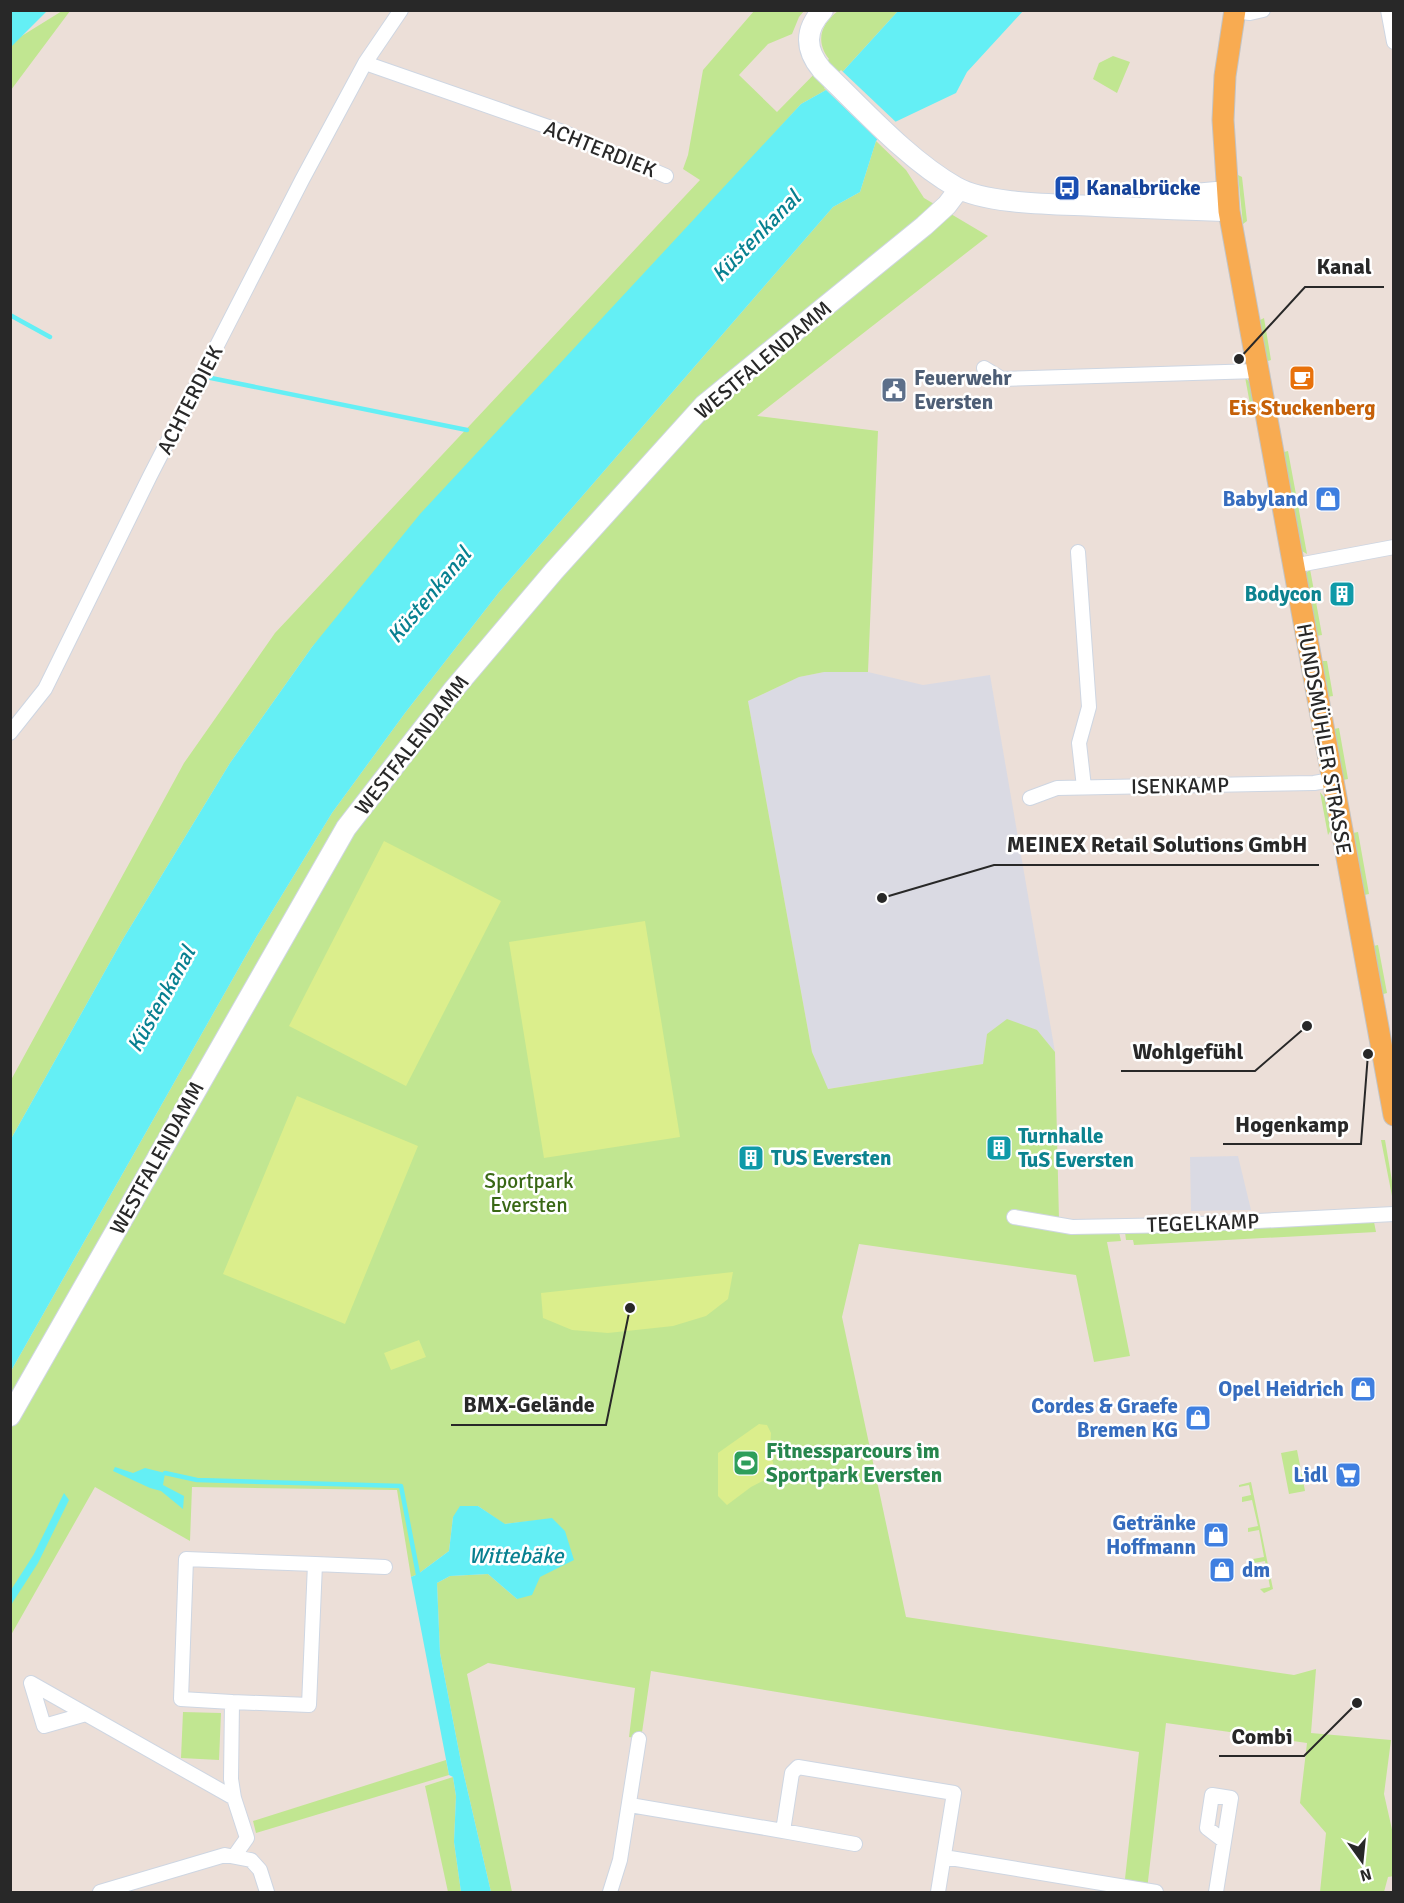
<svg xmlns="http://www.w3.org/2000/svg" width="1404" height="1903" font-family="Signika,sans-serif">
	<rect width="100%" height="100%" fill="#ecdfd8"/>
	<path fill="#dadae3" d="M824 672H868L923 685 990 675 1055 1052 1037 1030 987 1034 983 1064 827 1089 812 1052 748 701 799 677Z
		M1238 1156 1251 1210 1191 1211 1190 1157Z"/>
	<path fill="#c1e691" d="M62 11H70L11 90 10 47 20 37Z
		M754 11H804L799 17 792 34 768 44 739 75 777 112 829 59C815 41 821 24 838 11H898L826 90 801 104 312 647 230 763 123 939 11 1139V1080L184 763 275 633 700 180 683 169 688 155 703 70Z
		M1113 56 1130 62 1117 93 1093 79 1099 63Z
		M876 141 906 170 924 198 988 236 757 416 878 431 868 672H824L799 677 748 701 812 1052 828 1089 983 1064 987 1034 1007 1019 1037 1030 1055 1052 1059 1220 1076 1234 1119 1232 1121 1241 1107 1242 1130 1356 1094 1362 1076 1275 859 1244 842 1317 906 1617 1294 1675 1316 1669 1311 1733 1391 1740 1384 1794 1393 1834 1394 1876 1388 1877 1384 1892H1320L1326 1833 1300 1803 1307 1743 1166 1723 1147 1890 1124 1888 1139 1752 651 1671 641 1739 629 1737 635 1688 488 1663 467 1674 512 1892H491L461 1762 440 1653 437 1583 450 1576 488 1574 517 1599 552 1519 504 1524 478 1506 453 1517 449 1551 418 1574 411 1577 397 1490 192 1487 190 1541 95 1487 11 1635V1371L257 936 332 813 405 713 500 591 833 207 860 192Z
		M1238 175 1242 177 1247 221 1243 224Z
		M1264 318 1271 360 1265 362 1258 321Z
		M1245 377 1250 383 1257 414 1254 417 1252 415Z
		M1288 451 1307 554 1300 550 1280 453Z
		M1310 569 1322 635 1316 636 1303 576Z
		M1321 661H1327L1333 696 1327 697Z
		M1339 728 1348 779 1343 780 1334 729Z
		M1320 792 1327 801 1332 828 1328 835Z
		M1358 832 1369 894 1364 895 1353 833Z
		M1378 945 1387 993 1380 995 1373 946Z
		M1381 1140H1385L1393 1187V1197L1392 1196Z
		M1374 1222 1376 1232 1134 1245 1133 1240H1126L1125 1232Z
		M1297 1450 1305 1491 1289 1494 1281 1453Z
		M1251 1482 1273 1589 1264 1593 1260 1589 1270 1587 1265 1561 1254 1563 1253 1559 1264 1557 1259 1530 1248 1532V1528L1258 1526 1252 1500 1242 1502V1497L1251 1495 1249 1485 1239 1487V1485Z
		M183 1712 221 1713 219 1760 181 1758Z
		M446 1760 449 1775 256 1833 253 1821Z
		M453 1777 456 1796 454 1842 461 1892H448L425 1786Z"/>
	<path fill="#dbee8c" d="M384 841 501 901 406 1086 289 1026Z
		M645 921 680 1137 544 1158 509 942Z
		M297 1096 418 1146 345 1324 223 1274Z
		M733 1272 728 1299 706 1316 673 1326 608 1333 572 1330 543 1318 541 1293Z
		M419 1340 426 1357 391 1370 384 1353Z
		M759 1424 767 1425 771 1433 770 1451 776 1474 751 1487 727 1505 718 1496V1453Z"/>
	<path fill="#64eff5" d="M11 10H47V11L11 47Z
		M898 11H1023L967 72 956 93 895 122 876 141 860 192 833 207 500 591 405 713 332 813 257 936 11 1371V1139L123 939 230 763 312 647 420 514 801 104 826 90Z
		M115 1467 133 1473 145 1468 165 1473 163 1485 184 1496 183 1509 161 1491 150 1488 113 1471Z
		M64 1493 69 1500 38 1563 11 1605V1590L34 1554Z
		M460 1506H478L505 1524 552 1518 565 1531 574 1560 540 1577 532 1595 517 1599 488 1574 450 1576 437 1583 440 1653 461 1762 491 1892H461L454 1842 456 1796 453 1777 449 1775 411 1577 418 1574 449 1551 453 1517Z"/>
	<path fill="#ecdfd8" d="M841 70 898 124 880 142 824 88Z"/>
	<g fill="none" stroke-linecap="round" stroke-linejoin="round">
		<path stroke="#64eff5" stroke-width="4.5" d="M10 315 50 337
			M206 377 467 430
			M165 1473 197 1480 401 1486 418 1574"/>
		<g stroke="#ced6e2" stroke-width="16">
			<path id="street" d="M1388 10 1394 42
				M1234 11 1250 13 1263 10
				M365 63 563 132 666 176
				M984 368 1002 379 1257 371
				M1078 552 1089 707 1079 743 1084 787
				M1293 566 1394 547
				M10 733 45 689 150 476 302 180 365 63 401 10
				M1030 798 1057 788 1314 783 1331 780
				M1014 1217 1072 1227 1180 1225 1394 1214
				M315 1564 385 1567
				M232 1702 181 1699 186 1559 315 1564 309 1705 232 1702 231 1779 234 1798 247 1838 235 1855
				M86 1714 44 1726 31 1683 234 1798
				M630 1805 783 1831
				M855 1844 783 1831 792 1773 798 1767 954 1793 938 1892
				M944 1857 1156 1892
				M100 1892 225 1855 251 1860 260 1870 267 1892
				M610 1892 620 1860 639 1739
				M1216 1892 1231 1798 1212 1795 1207 1828 1224 1841"/>
		</g>
		<g stroke="#ced6e2" stroke-width="22">
			<path id="secondary" d="M823 10C804 30 805 50 822 70 862 108 908 160 956 187 988 205 1059 204 1096 206 1140 208 1184 210 1229 211
				M1151 198 1227 191
				M10 1416 346 828 454 689 554 571 704 405 924 226 947 205 959 189"/>
		</g>
		<g stroke="#c3c3c3" stroke-width="23">
			<path id="primary" d="M1235 10 1225 76 1223 120 1229 211 1394 1115"/>
		</g>
		<use href="#street" stroke="#fff" stroke-width="14"/>
		<use href="#secondary" stroke="#fff" stroke-width="20"/>
		<use href="#primary" stroke="#f8ab51" stroke-width="21"/>
	</g>
	<defs>
		<g id="bus-square" transform="scale(1.35)"><rect x="-9" y="-9" width="18" height="18" rx="4" fill="#1a4fb4" stroke="#fff"/><path d="M-5-6H5V4H4V6H2V4H-2V6H-4V4H-5ZM-3.5-4V0h7V-4ZM-3.5 1.2v1.5H-2V1.2ZM2 1.2v1.5H3.5V1.2Z" fill="#fff"/></g>
		<g id="cafe-square" transform="scale(1.35)"><rect x="-9" y="-9" width="18" height="18" rx="4" fill="#e8710a" stroke="#fff"/><path d="M-5.5-4.5H6V0H3Q3 3.5 0 3.5H-2.5Q-5.5 3.5-5.5 0ZM3-3.2v2h1.7v-2ZM-6 4.5H4V6H-6Z" fill="#fff"/></g>
		<g id="civic-square" transform="scale(1.35)"><rect x="-9" y="-9" width="18" height="18" rx="4" fill="#5c6f8a" stroke="#fff"/><path d="M-.6-6.5H3V-4.5H.6V-3L4-1V1h2V6H-6V1h2V-1L-.6-3ZM-1.2 2.5V6h2.4V2.5Z" fill="#fff"/></g>
		<g id="shop-square" transform="scale(1.35)"><rect x="-9" y="-9" width="18" height="18" rx="4" fill="#3f7fe0" stroke="#fff"/><path d="M-5-2.5h2.3a2.7 3.5 0 0 1 5.4 0H5L5.5 6h-11ZM-1.5-2.5h3a1.5 2.3 0 0 0-3 0Z" fill="#fff"/></g>
		<g id="building-square" transform="scale(1.35)"><rect x="-9" y="-9" width="18" height="18" rx="4" fill="#0f9aa8" stroke="#fff"/><path d="M-4-6H4V6H1V3H-1V6H-4ZM-2.5-4.3h1.7v1.8h-1.7ZM.8-4.3h1.7v1.8H.8ZM-2.5-1h1.7V.8h-1.7ZM.8-1h1.7V.8H.8Z" fill="#fff"/></g>
		<g id="stadium-square" transform="scale(1.35)"><rect x="-9" y="-9" width="18" height="18" rx="4" fill="#2e9e5b" stroke="#fff"/><path d="M0-5a6.5 5 0 1 0 0 10a6.5 5 0 1 0 0-10ZM-3.5-1.8h7v3.6h-7Z" fill="#fff"/></g>
		<g id="supermarket-square" transform="scale(1.35)"><rect x="-9" y="-9" width="18" height="18" rx="4" fill="#3f7fe0" stroke="#fff"/><path d="M-6-5.5h2.5l.6 2H6L4.5 2H-2.5L-4.4-4H-6ZM-1.5 3.2a1.3 1.3 0 1 0 .1 0ZM3 3.2a1.3 1.3 0 1 0 .1 0Z" fill="#fff"/></g>
	</defs>
	<g fill-rule="evenodd">
		<use href="#bus-square" x="1067" y="188"/>
		<use href="#cafe-square" x="1302" y="378"/>
		<use href="#civic-square" x="894" y="390"/>
		<use href="#shop-square" x="1328" y="499"/>
		<use href="#building-square" x="1342" y="594"/>
		<use href="#building-square" x="999" y="1148"/>
		<use href="#building-square" x="751" y="1158"/>
		<use href="#shop-square" x="1363" y="1389"/>
		<use href="#shop-square" x="1198" y="1418"/>
		<use href="#stadium-square" x="746" y="1463"/>
		<use href="#supermarket-square" x="1348" y="1475"/>
		<use href="#shop-square" x="1216" y="1535"/>
		<use href="#shop-square" x="1222" y="1570"/>
	</g>
	<g text-anchor="middle" dominant-baseline="central" stroke-width="5" stroke-linejoin="round" paint-order="stroke">
		<g font-size="21" fill="#282828" stroke="#fff">
			<text transform="translate(600 149) rotate(22)">ACHTERDIEK</text>
			<text transform="translate(763 360) rotate(-40)">WESTFALENDAMM</text>
			<text transform="translate(190 400) rotate(-63)">ACHTERDIEK</text>
			<text transform="translate(1324 739) rotate(80)">HUNDSMÜHLER STRASSE</text>
			<text transform="translate(412 745) rotate(-52)">WESTFALENDAMM</text>
			<text transform="translate(1180 786) rotate(-1)">ISENKAMP</text>
			<text transform="translate(157 1158) rotate(-61)">WESTFALENDAMM</text>
			<text transform="translate(1203 1223) rotate(-2)">TEGELKAMP</text>
		</g>
		<g font-size="21" font-weight="bold" fill="#164399" stroke="#fff" text-anchor="start">
			<text x="1086" y="188">Kanalbrücke</text>
		</g>
		<g font-size="21" font-weight="bold" fill="#4e5e75" stroke="#fff" text-anchor="start">
			<text x="914" y="378">Feuerwehr<tspan x="914" dy="24">Eversten</tspan></text>
		</g>
		<g font-size="21" font-weight="bold" fill="#c56008" stroke="#fff">
			<text x="1302" y="408">Eis Stuckenberg</text>
		</g>
		<g font-size="21" font-weight="bold" fill="#366cbe" stroke="#fff" text-anchor="end">
			<text x="1308" y="499">Babyland</text>
			<text x="1344" y="1389">Opel Heidrich</text>
			<text x="1178" y="1406">Cordes &amp; Graefe<tspan x="1178" dy="24">Bremen KG</tspan></text>
			<text x="1328" y="1475">Lidl</text>
			<text x="1196" y="1523">Getränke<tspan x="1196" dy="24">Hoffmann</tspan></text>
			<text x="1242" y="1570" text-anchor="start">dm</text>
		</g>
		<g font-size="21" font-weight="bold" fill="#0d838f" stroke="#fff" text-anchor="start">
			<text x="1322" y="594" text-anchor="end">Bodycon</text>
			<text x="1018" y="1136">Turnhalle<tspan x="1018" dy="24">TuS Eversten</tspan></text>
			<text x="771" y="1158">TUS Eversten</text>
		</g>
		<g font-size="21" fill="#396815" stroke="#fff">
			<text x="529" y="1181">Sportpark<tspan x="529" dy="24">Eversten</tspan></text>
		</g>
		<g font-size="21" font-weight="bold" fill="#27864d" stroke="#fff" text-anchor="start">
			<text x="766" y="1451">Fitnessparcours im<tspan x="766" dy="24">Sportpark Eversten</tspan></text>
		</g>
		<g font-size="22" font-style="italic" fill="#078090" stroke="#fff">
			<text transform="translate(756 236) rotate(-46)">Küstenkanal</text>
			<text transform="translate(429 595) rotate(-50)">Küstenkanal</text>
			<text transform="translate(161 999) rotate(-61)">Küstenkanal</text>
			<text x="516" y="1555">Wittebäke</text>
		</g>
	</g>
	<path fill="none" stroke="#282828" stroke-width="2" d="M1239 359L1305 287H1384M882 898L994 865H1319M1307 1026L1255 1071H1121M1368 1054L1361 1144H1223M630 1308L606 1425H451M1357 1703L1304 1756H1219"/>
	<g fill="#282828" stroke="#fff" stroke-width="2">
		<circle cx="1239" cy="359" r="6"/>
		<circle cx="882" cy="898" r="6"/>
		<circle cx="1307" cy="1026" r="6"/>
		<circle cx="1368" cy="1054" r="6"/>
		<circle cx="630" cy="1308" r="6"/>
		<circle cx="1357" cy="1703" r="6"/>
	</g>
	<g font-size="22" text-anchor="middle" font-weight="bold" fill="#282828" stroke="#fff" stroke-width="5" stroke-linejoin="round" paint-order="stroke">
		<text x="1344" y="274">Kanal</text>
		<text x="1157" y="852">MEINEX Retail Solutions GmbH</text>
		<text x="1188" y="1059">Wohlgefühl</text>
		<text x="1292" y="1132">Hogenkamp</text>
		<text x="529" y="1412">BMX-Gelände</text>
		<text x="1262" y="1744">Combi</text>
	</g>
	<rect width="1404" height="1903" fill="none" stroke="#282828" stroke-width="24"/>
	<g transform="translate(1362 1861) rotate(165)" stroke="#ffffff" stroke-width="4.5" paint-order="stroke">
	<path d="M0-4.5L10 22L0 15L-10 22Z" fill="#282828"/>
	<text y="-9" font-size="16" font-weight="bold" text-anchor="middle" fill="#282828">N</text>
	</g>
</svg>
